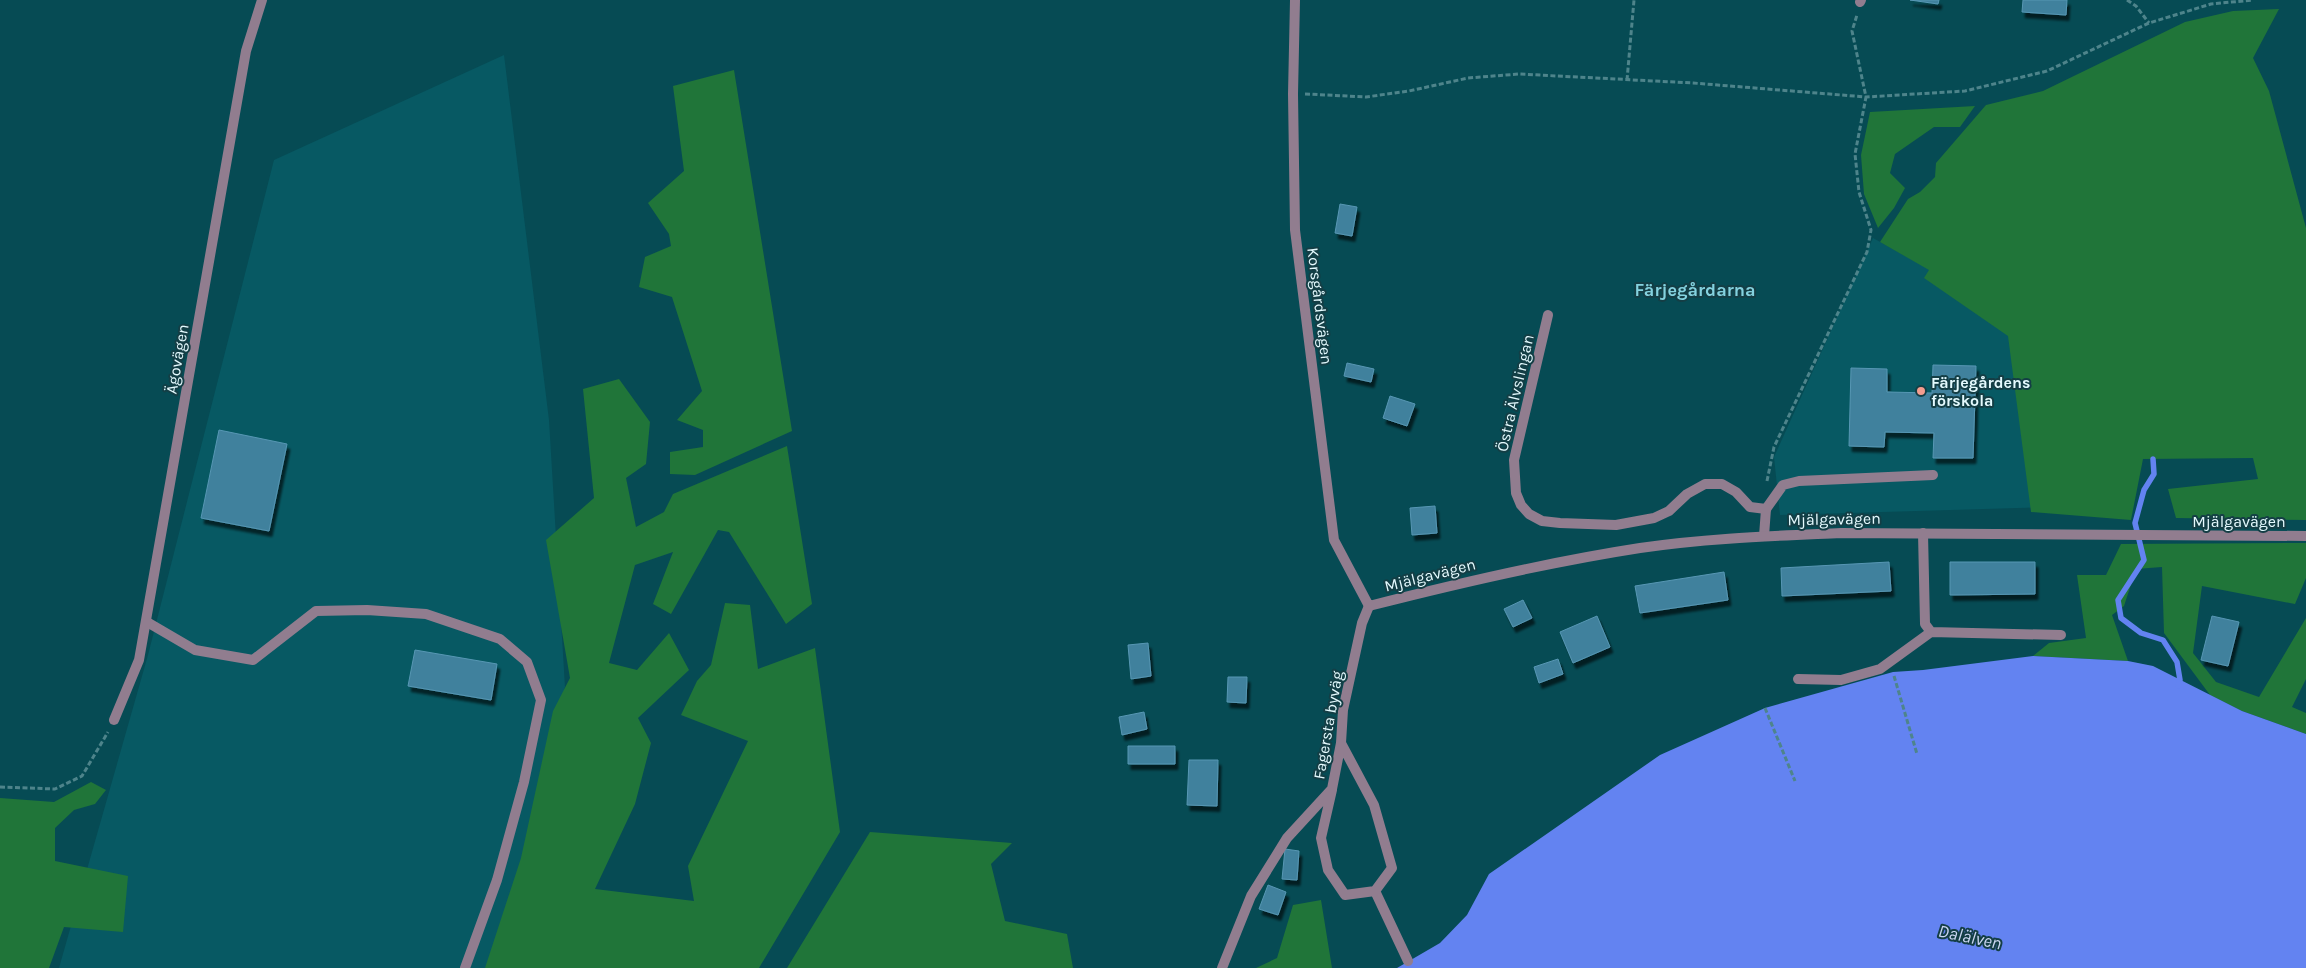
<svg xmlns="http://www.w3.org/2000/svg" width="2306" height="968" font-family="Karla,sans-serif">
	<defs>
		<filter id="shadow"><feDropShadow dx="3" dy="5.5" stdDeviation="1" flood-color="#0009"/></filter>
	</defs>
	<rect width="100%" height="100%" fill="#064b54"/>
	<path fill="#075963" d="M504 55 549 420 565 687 504 962 501 968H59L148 655 274 160Z
		M1873 238 2028 324 2053 507 1780 515 1774 457Z"/>
	<path fill="#207539" d="M2279 9 2253 58 2269 91 2306 228V520L2176 518 2168 489 2258 479 2253 458 2143 459 2131 520 2031 512 2008 336 1924 278 1929 270 1880 242 1908 199 1920 192 1935 177 1936 163 1986 105 2043 91 2185 22 2233 11Z
		M734 70 792 431 695 475 670 474V452L703 447V430L677 420 702 391 672 297 639 287 645 257 671 246 669 234 648 203 684 171 673 86Z
		M1975 106 1960 127H1934L1895 154 1890 173 1905 188 1894 208 1878 228 1864 194 1861 155 1870 112Z
		M619 379 650 422 646 464 626 478 636 527 664 512 673 494 787 446 812 604 786 624 729 532 718 530 671 614 653 604 673 552 635 565 609 663 637 670 669 633 689 670 638 718 651 743 635 804 595 889 694 901 688 866 748 741 681 715 697 681 711 665 725 603 750 605 758 669 815 648 840 832 759 968H485L521 858 553 711 570 678 546 540 594 498 583 389Z
		M2306 543V578L2295 604 2202 586 2193 653 2216 682 2259 697 2306 618V679L2292 707 2306 713V734L2242 711 2210 695 2164 633 2162 567 2136 569 2124 606 2112 615 2128 661 2033 656 2049 643 2086 638 2077 575H2106L2121 544Z
		M91 782 106 790 95 804 74 810 55 828V861L128 876 123 932 64 927 49 968H0V798L54 802Z
		M870 832 1012 843 991 864 1005 921 1067 934 1073 968H787Z
		M1321 900 1332 968H1256L1277 958 1293 905Z"/>
	<path fill="#6383f1" d="M2033 656 2128 661 2153 666 2242 711 2306 734V968H1397L1440 943 1467 915 1489 874 1660 755 1765 708 1893 672 1923 670Z"/>
	<g fill="none" stroke-linecap="round" stroke-linejoin="round">
		<path stroke="#6383f1" stroke-width="5.5" d="M2153 459 2154 474 2144 490 2135 523 2144 560 2118 600 2121 618 2141 633 2163 640 2177 662 2180 680 2178 686"/>
	</g>
	<path fill="#41819d" stroke="#5797b4" filter="url(#shadow)" d="M1910 0H1939L1938 4Z
		M2023 0H2067L2066 15 2022 12Z
		M1340 204 1357 207 1352 236 1335 233Z
		M1347 363 1374 369 1371 382 1344 376Z
		M1933 365 1976 366 1973 458H1933L1934 433 1885 432 1884 447 1849 446 1851 368 1887 369V392L1932 393Z
		M1390 396 1415 404 1407 426 1383 418Z
		M219 430 287 444 269 531 201 518Z
		M1435 506 1437 533 1412 535 1410 508Z
		M1889 562 1891 591 1782 596 1781 568Z
		M1950 562H2035V594L1950 595Z
		M1724 572 1728 600 1640 613 1635 586Z
		M1523 600 1532 618 1513 627 1504 609Z
		M1597 616 1610 647 1573 663 1560 632Z
		M2212 616 2239 622 2228 666 2201 660Z
		M1148 643 1151 676 1131 679 1128 645Z
		M415 650 497 664 491 700 408 686Z
		M1558 659 1563 674 1539 683 1534 667Z
		M1228 677H1247L1246 703 1227 702Z
		M1144 712 1147 729 1122 735 1119 717Z
		M1128 746H1175V764H1128Z
		M1189 760H1218L1217 806 1187 805Z
		M1285 849 1299 851 1297 880 1282 879Z
		M1268 885 1286 892 1278 915 1259 909Z"/>
	<g fill="none" stroke-linecap="round" stroke-linejoin="round">
		<path stroke="#4e848b" stroke-width="3" stroke-dasharray="5 2.5" stroke-linecap="butt" d="M2127 0 2136 6 2149 23
			M1627 80 1634 0
			M1305 94 1366 97 1409 91 1468 78 1519 74 1693 83 1866 97 1965 91 2047 71 2149 23 2211 4 2253 0
			M1767 481 1774 447 1867 252 1871 230 1859 192 1855 154 1866 97 1852 31 1857 15
			M1894 676 1917 754
			M1765 708 1795 781
			M0 787 55 789 82 776 108 732"/>
		<path stroke="#917d8f" stroke-width="10" d="M1766 509 1783 485 1799 481 1933 475
			M1923 533 1925 624 1931 632 2061 635
			M147 622 195 650 253 660 316 611 367 610 426 614 500 639 527 662 541 700 524 782 497 880 465 968
			M1798 679 1841 680 1880 669 1931 632
			M1375 891 1408 961"/>
		<path stroke="#917d8f" stroke-width="10" d="M1860 2 1861 0
			M1548 315 1514 460 1516 493 1521 505 1529 514 1542 521 1560 523 1616 525 1654 518 1669 511 1687 494 1705 484H1722L1736 492 1750 507 1766 509 1764 536
			M114 720 139 660 246 51 262 0
			M1332 790 1321 838 1328 870 1345 895 1375 891 1392 868 1374 805 1341 743
			M1222 968 1251 896 1287 838 1332 789 1341 743 1343 710 1362 623 1369 606"/>
		<path stroke="#917d8f" stroke-width="10" d="M1295 0 1293 94 1295 230 1334 540 1369 606C1459 583 1549 562 1640 548 1707 538 1775 536 1841 533L2306 536"/>
	</g>
	<circle fill="#f59d8f" stroke="#143e45" stroke-width="2" cx="1921" cy="391" r="5"/>
	<g text-anchor="middle" dominant-baseline="central" stroke-width="4" stroke-linejoin="round" paint-order="stroke">
		<g font-size="16" fill="#e4fafe" stroke="#143e45">
			<text transform="translate(1320 306) rotate(83)">Korsgårdsvägen</text>
			<text transform="translate(177 359) rotate(-80)">Ägovägen</text>
			<text transform="translate(1515 393) rotate(-77)">Östra Älvslingan</text>
			<text transform="translate(1834 519) rotate(-1)">Mjälgavägen</text>
			<text x="2239" y="521">Mjälgavägen</text>
			<text transform="translate(1430 575) rotate(-14)">Mjälgavägen</text>
			<text transform="translate(1328 725) rotate(-80)">Fagersta byväg</text>
		</g>
		<g font-size="16" font-weight="bold" fill="#e4fafe" stroke="#143e45" text-anchor="start">
			<text x="1931" y="382">Färjegårdens<tspan x="1931" dy="18">förskola</tspan></text>
		</g>
		<g font-size="18" font-weight="bold" fill="#84d2df" stroke="#143e45">
			<text x="1695" y="290">Färjegårdarna</text>
		</g>
		<g font-size="18" font-style="italic" fill="#cbd6f1" stroke="#143e45">
			<text transform="translate(1970 937) rotate(12)">Dalälven</text>
		</g>
	</g>
</svg>
